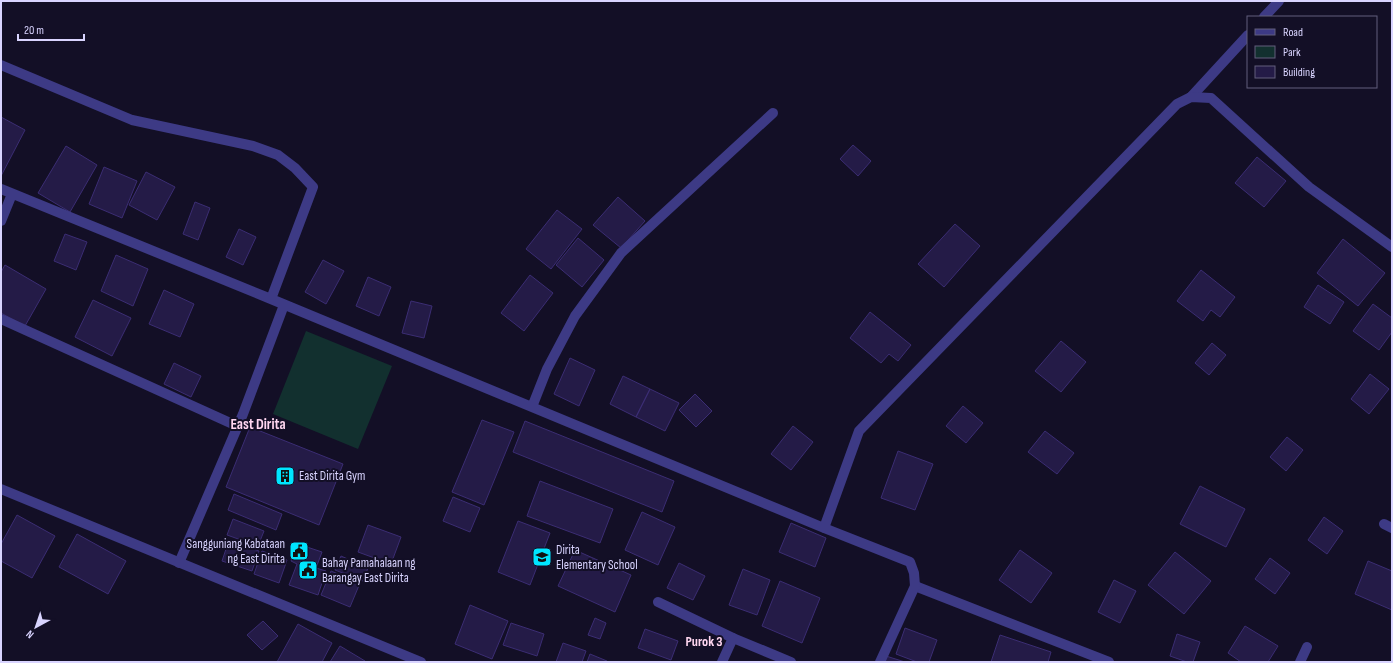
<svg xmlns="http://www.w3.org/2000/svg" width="1393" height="663" font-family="'Sofia Sans Condensed',sans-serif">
	<rect width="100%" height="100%" fill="#130f26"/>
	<path fill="#12302f" d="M306 331 392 366 358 449 273 414Z"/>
	<path fill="#241b47" stroke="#3b2d73" d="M1 117 25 130 1 176Z
		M853 145 871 161 858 176 840 159Z
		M66 146 97 165 70 212 38 193Z
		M1257 157 1286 181 1264 207 1235 183Z
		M104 167 137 181 122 218 89 204Z
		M146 172 175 187 157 220 129 205Z
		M618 197 645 221 621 248 593 225Z
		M195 202 210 208 198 240 183 234Z
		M557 210 582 229 551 269 526 249Z
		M955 224 980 246 944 287 918 264Z
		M239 229 256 237 243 265 226 257Z
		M65 234 87 242 76 270 54 261Z
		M578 238 604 260 582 287 556 265Z
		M1343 239 1385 273 1358 306 1317 273Z
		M116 255 148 269 133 306 101 291Z
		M323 260 344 271 326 304 305 292Z
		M5 265 46 289 25 326 1 313V272Z
		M1201 270 1235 297 1220 317 1211 310 1203 321 1177 301Z
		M530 275 553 293 524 331 501 313Z
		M368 277 391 287 379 316 356 306Z
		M1318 285 1344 302 1330 324 1304 307Z
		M164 290 194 304 180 337 149 324Z
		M93 300 131 318 112 356 75 337Z
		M411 301 432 306 424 338 402 333Z
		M1373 304 1392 318V332L1379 350 1353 331Z
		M870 312 911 345 898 361 889 354 881 363 850 338Z
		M1061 341 1086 362 1061 392 1035 371Z
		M1212 343 1226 355 1209 375 1195 363Z
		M570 358 595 370 579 406 554 394Z
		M174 363 201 376 191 397 164 384Z
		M1370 374 1389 389 1369 414 1351 399Z
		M623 376 650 389 636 417 610 404Z
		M650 389 679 403 665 431 636 417Z
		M695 394 712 411 696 427 679 410Z
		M963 406 983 423 966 443 946 426Z
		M482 420 514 432 484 505 452 492Z
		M525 421 674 481 662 512 513 452Z
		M793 426 813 442 791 470 771 454Z
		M250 427 343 464 319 525 226 487Z
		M1045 431 1074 453 1057 474 1028 452Z
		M1287 437 1303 450 1286 471 1270 457Z
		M898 451 933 464 915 510 881 498Z
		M540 481 613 509 600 543 527 516Z
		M1200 486 1245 509 1226 547 1180 524Z
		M234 494 282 514 276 530 228 510Z
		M453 497 480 508 470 532 443 521Z
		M642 512 675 527 658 565 625 550Z
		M17 515 55 536 32 578 1 561V544Z
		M1324 517 1343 531 1327 554 1308 540Z
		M233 519 264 531 258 546 227 535Z
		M518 521 550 533 530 585 498 572Z
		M791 523 826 538 815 567 779 552Z
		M368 525 401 537 391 564 358 552Z
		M77 534 126 561 108 594 59 567Z
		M229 540 259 551 252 571 222 561Z
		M298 544 322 552 316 568 326 571 318 595 289 585 297 564 291 561Z
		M575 550 631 575 615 612 558 586Z
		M1020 550 1052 573 1031 603 999 580Z
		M262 551 287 560 279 583 254 574Z
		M1175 552 1211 581 1184 614 1148 585Z
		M341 556 368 568 363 581 335 570Z
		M1270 558 1290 573 1275 594 1255 579Z
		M1368 561 1392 571V610L1355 594Z
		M679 563 705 576 693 600 667 588Z
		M743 569 770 580 757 615 729 605Z
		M331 571 360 583 350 607 321 595Z
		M1114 580 1136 591 1120 623 1098 612Z
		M780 581 820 598 802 643 762 626Z
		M470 605 508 621 492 659 455 644Z
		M595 618 606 623 600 639 588 635Z
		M263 621 278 636 262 650 247 635Z
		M511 623 544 634 537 656 503 645Z
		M298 624 332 643 322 662H277Z
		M1245 626 1278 646 1268 662H1241L1228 653Z
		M905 628 937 640 929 662H917L896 654Z
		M645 629 678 641 671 660 638 648Z
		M1177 634 1200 642 1193 662H1187L1170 656Z
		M1000 635 1051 652 1048 662H991Z
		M563 643 586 651 582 662H556Z
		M340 646 365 661 364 662H330Z
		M590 654 607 661 606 662H587Z
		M886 656 905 662H884Z"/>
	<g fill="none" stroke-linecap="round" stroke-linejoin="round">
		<path stroke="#3d3a85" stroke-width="10" d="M1264 17 1279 1
			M1191 97 1248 35
			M915 586 1109 662
			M658 602 733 638
			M1300 662 1307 647"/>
		<path stroke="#3d3a85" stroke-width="10" d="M1 65 132 120 253 146 278 155 295 168 313 187 271 299
			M1 189 271 299 824 528 910 562 914 573 915 586 880 662
			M1 221 12 194
			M1 319 237 426
			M532 407 547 369 575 316 621 253 773 113
			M1384 524 1392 528
			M824 528 859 431 1177 104 1191 97 1211 98 1309 187 1392 247
			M179 563 243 414 284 305"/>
		<path stroke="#3d3a85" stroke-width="10" d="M1 489 421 662
			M722 662 733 638 791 662"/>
	</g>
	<defs>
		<g id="building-square" transform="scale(1)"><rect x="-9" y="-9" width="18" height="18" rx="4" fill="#00e5ff" stroke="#130f26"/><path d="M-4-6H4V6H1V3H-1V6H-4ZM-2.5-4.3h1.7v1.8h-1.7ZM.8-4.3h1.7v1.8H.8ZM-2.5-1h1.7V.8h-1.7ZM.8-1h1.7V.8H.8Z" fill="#111"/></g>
		<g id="civic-square" transform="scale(1)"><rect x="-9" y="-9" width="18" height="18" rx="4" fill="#00e5ff" stroke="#130f26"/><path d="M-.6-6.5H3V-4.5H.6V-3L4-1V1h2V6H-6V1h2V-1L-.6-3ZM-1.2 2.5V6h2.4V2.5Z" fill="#111"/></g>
		<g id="school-square" transform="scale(1)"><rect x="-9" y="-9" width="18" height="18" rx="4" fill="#00e5ff" stroke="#130f26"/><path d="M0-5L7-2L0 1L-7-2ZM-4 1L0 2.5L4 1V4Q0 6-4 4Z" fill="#111"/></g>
	</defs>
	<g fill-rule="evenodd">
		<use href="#building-square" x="285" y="476"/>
		<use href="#civic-square" x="299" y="551"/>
		<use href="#school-square" x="542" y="557"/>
		<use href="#civic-square" x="308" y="570"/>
	</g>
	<g text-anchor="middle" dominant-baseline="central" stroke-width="4" stroke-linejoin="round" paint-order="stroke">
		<g font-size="13" fill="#d9d4ff" stroke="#130f26" text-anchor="start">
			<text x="299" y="476">East Dirita Gym</text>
			<text x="285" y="544" text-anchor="end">Sangguniang Kabataan<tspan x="285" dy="15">ng East Dirita</tspan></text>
			<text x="556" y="550">Dirita<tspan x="556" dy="15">Elementary School</tspan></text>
			<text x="322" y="563">Bahay Pamahalaan ng<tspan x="322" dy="15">Barangay East Dirita</tspan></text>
		</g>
		<g font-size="14" font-weight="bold" fill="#ffd6f0" stroke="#130f26">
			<text x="704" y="641">Purok 3</text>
		</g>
		<g font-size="15" font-weight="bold" fill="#ffd6f0" stroke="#130f26">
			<text x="258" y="424">East Dirita</text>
		</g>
	</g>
	<rect width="1393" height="663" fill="none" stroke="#d9d4ff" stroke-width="4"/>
	<rect x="1247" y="16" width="130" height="72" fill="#130f26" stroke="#625e7d"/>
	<rect x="1255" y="29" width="20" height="6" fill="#3d3a85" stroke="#625e7d"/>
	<text x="1283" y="36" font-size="12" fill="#d9d4ff">Road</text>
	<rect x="1255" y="46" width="20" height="12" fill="#12302f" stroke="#625e7d"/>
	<text x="1283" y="56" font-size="12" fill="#d9d4ff">Park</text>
	<rect x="1255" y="66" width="20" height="12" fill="#241b47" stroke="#625e7d"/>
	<text x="1283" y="76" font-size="12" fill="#d9d4ff">Building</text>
	<g transform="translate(36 627) rotate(220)" stroke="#130f26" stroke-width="3" paint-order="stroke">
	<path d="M0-3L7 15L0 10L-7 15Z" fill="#d9d4ff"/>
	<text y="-6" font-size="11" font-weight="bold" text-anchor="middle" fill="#d9d4ff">N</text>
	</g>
	<path d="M18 34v6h66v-6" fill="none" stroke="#d9d4ff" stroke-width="2"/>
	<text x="24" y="34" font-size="12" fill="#d9d4ff" stroke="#130f26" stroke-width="3" paint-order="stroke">20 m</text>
</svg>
